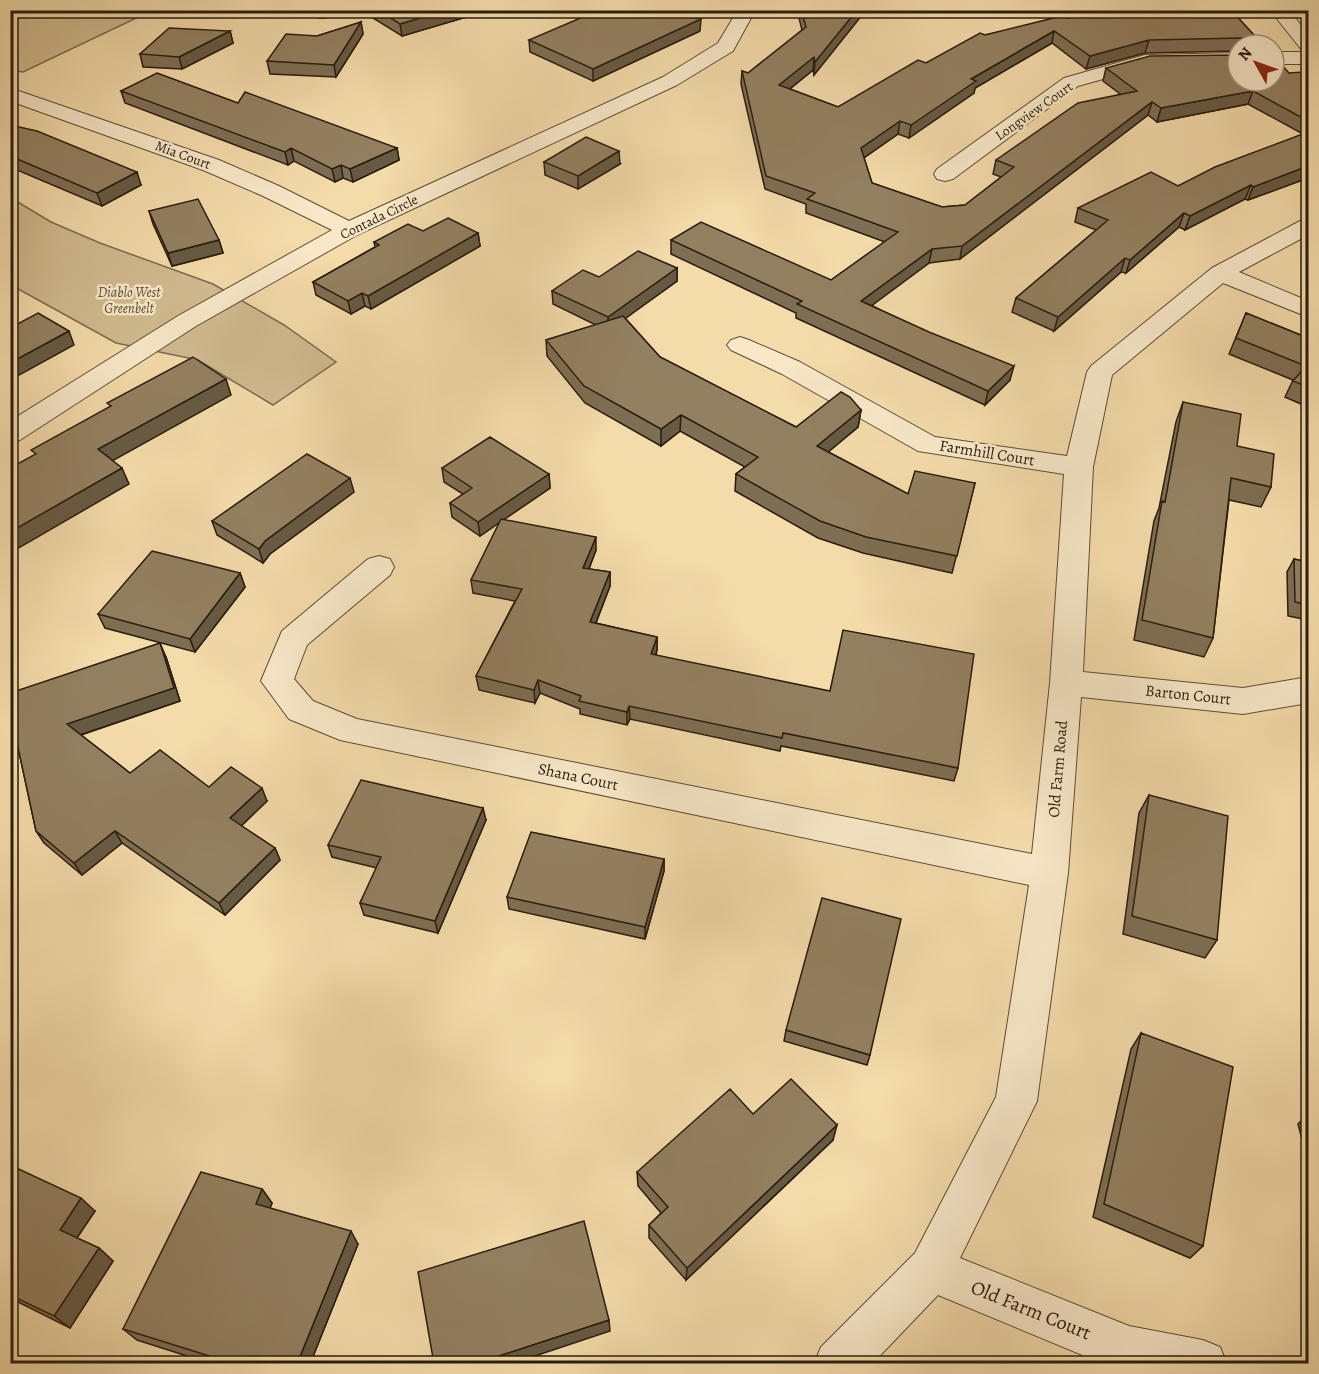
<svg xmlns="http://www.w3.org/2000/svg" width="1319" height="1374" font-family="Alegreya,serif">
	<rect width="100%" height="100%" fill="#f4dbaa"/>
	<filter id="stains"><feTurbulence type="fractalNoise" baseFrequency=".00333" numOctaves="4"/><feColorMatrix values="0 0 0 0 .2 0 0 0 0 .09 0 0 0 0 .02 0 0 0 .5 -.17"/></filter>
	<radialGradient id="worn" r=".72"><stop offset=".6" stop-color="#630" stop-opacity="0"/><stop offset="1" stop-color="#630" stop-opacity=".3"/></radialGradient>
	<path fill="#d1bb90" stroke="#7d6c50" stroke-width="1.5" d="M11 10H151V11L23 72 11 70Z
		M11 198 51 222 100 243 213 284 284 325 336 362 273 405 198 360 116 343 11 285Z"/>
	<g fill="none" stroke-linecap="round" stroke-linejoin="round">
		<g stroke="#5c4c36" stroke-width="2">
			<path id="street" d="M315 10H338C333 18 323 19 316 17L313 13Z
				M732 10H750L751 18 733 51 677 85 357 235 196 326 20 440 10 443V421L178 316 332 230 263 196 203 170 10 101V88L219 160 279 186 349 221 663 77 718 43 733 18Z
				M1270 10H1289L1308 34V51L1301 49Z
				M1274 52H1308V64H1274Z
				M1238 53V65L1146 67 1078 86 953 179 945 181 937 179 934 174 937 169 1064 78 1145 55Z
				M1308 219V235L1239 272 1308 301V317L1223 283 1112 375 1093 467 1083 672 1243 688 1308 677V703L1243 714 1081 697 1068 873 1037 1101 960 1258 1129 1326 1203 1340 1220 1347 1227 1364H1104L938 1295 872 1364H814L821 1347 915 1253 996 1097 1029 885 340 740 289 719 261 681 282 631 368 559 379 556 390 559 394 567 390 575 307 645 294 679 313 701 357 719 1032 854 1050 683 1064 474 918 451 782 374 731 350 727 345 731 340 740 337 749 340 800 362 935 437 1067 456 1087 372 1091 366 1212 268 1300 221Z"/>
		</g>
		<use href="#street" fill="#f8e8c8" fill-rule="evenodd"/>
	</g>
	<path fill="#7e6e53" stroke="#291d0f" stroke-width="1.5" d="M360 10H490L402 36Z
		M797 10H866L814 75 813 70 790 89 838 107 926 63 985 35 1067 18 1231 10 1263 45H1238V51L1145 53 1086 69 1052 43 975 88 974 93 909 138 898 134 864 158 872 183 942 207 965 205 1001 177 993 174 996 160 1120 94 1103 81 1106 68 1289 73 1308 77V178L1248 200 1245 199 1185 230 1179 227 1126 273 1121 272 1054 331 1012 312 1016 298 1096 230 1075 222 1078 208 1178 186 1303 134 1248 104 1157 122 1148 115 960 259 929 263 871 305 1010 380 985 405 796 318V313L671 254V240L831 280 885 242 806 213V204L765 189 741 84 742 71 748 73 802 30Z
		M361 22 363 34 336 77 270 74 267 61 317 36Z
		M230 31 233 43 182 69 143 67 140 54Z
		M700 31 593 81 530 52 529 40Z
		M121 91 397 148 399 160 353 182 343 178 335 182 294 161 288 165 125 103Z
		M10 125 141 185 102 206 10 167Z
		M544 162 620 164 578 189 545 175Z
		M149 211 219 240 223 253 172 266 153 224Z
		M423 231 478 233 480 246 371 309 365 306 351 314 316 295 313 282 375 247 374 242Z
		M677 268V281L625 318 660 357 796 427 861 410 858 427 828 452 908 494 975 483 952 573 863 553 818 538 735 491 736 474 745 467 680 431 661 446 585 403 547 356 546 340 596 325 553 304 552 291 599 277Z
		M1246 313 1308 338V407L1285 397 1293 380 1229 354Z
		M1183 402 1237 446 1271 487 1261 507 1229 500 1213 638 1204 657 1134 640 1154 521 1159 508 1176 422Z
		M442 468 549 474 550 488 503 520 596 550 589 569 610 572V586L596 623 657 637V650L656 655 958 768 954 781 781 746 780 751 630 719 627 725 580 714V709L540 693 535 703 479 690 476 676 515 601 473 593 471 580 500 522 480 536 452 517 450 503 463 494 444 482Z
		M354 492 270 554 263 563 217 535 212 521Z
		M1294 559 1308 562V620L1288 616 1287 572Z
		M240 573 245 587 195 652 105 628 98 614Z
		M166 657 180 701 81 735 130 773 209 787 267 801 241 826 275 848 280 860 225 915 122 843 82 875 44 843 36 831 10 710Z
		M1149 795 1217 940 1205 958 1123 934 1139 813Z
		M486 820 438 933 364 915 360 903 377 868 332 857 328 845Z
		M664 859V871L645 939 509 909 507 897Z
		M786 1030 870 1055 867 1065 784 1041Z
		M1141 1033 1203 1246 1190 1258 1093 1217 1131 1049Z
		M753 1114 833 1140 686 1280 649 1238V1225L661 1213 638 1186 637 1172Z
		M1308 1114V1163L1298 1124Z
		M10 1165 95 1211 77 1238 99 1248 113 1261 70 1328 10 1298Z
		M262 1189 272 1203 270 1208 358 1244 310 1364H212L137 1340 123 1329Z"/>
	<path fill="#675a43" stroke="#291d0f" stroke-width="1.5" d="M447 10H490L402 36 400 24Z
		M857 10H866L814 75 815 62Z
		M701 19 700 31 593 81V69Z
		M361 22 363 34 336 77 334 65Z
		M230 31 233 43 182 69 179 57Z
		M1054 31 1052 43 975 88 974 93 909 138 911 125 971 79Z
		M1149 40 1145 53 1086 69 1090 56Z
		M814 57 813 70 778 98 779 85Z
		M1253 91 1248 104 1157 122 1161 108Z
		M1152 102 1148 115 960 259 962 246Z
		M900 121 898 134 859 161 861 148Z
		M291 148 294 161 288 165 285 152Z
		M397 148 399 160 353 182 350 169Z
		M619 151 620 164 578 189V176Z
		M341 165 343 178 335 182 332 169Z
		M1308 166V178L1248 200 1253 187Z
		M137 172 141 185 102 206 97 193Z
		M1251 185 1245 199 1185 230 1190 216Z
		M1184 213 1179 227 1126 273 1130 260Z
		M478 233 480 246 371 309 368 296Z
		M219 240 223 253 172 266 168 253Z
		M932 249 929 263 859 315 861 301Z
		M1125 258 1121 272 1054 331 1058 317Z
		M677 268V281L608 331V317Z
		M362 293 365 306 351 314 348 301Z
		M69 331 74 345 10 380V363Z
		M1014 366 1010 380 985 405 988 391Z
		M226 379 231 395 105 465 98 449Z
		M861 410 858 427 815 463 817 446Z
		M681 415 680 431 661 446V429Z
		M122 468 129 484 10 553V532Z
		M549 474 550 488 480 536 478 522Z
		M350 478 354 492 270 554 263 563 259 549 265 541Z
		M596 537V550L584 581 583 568Z
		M610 572V586L591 635 590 622Z
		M240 573 245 587 195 652 190 639Z
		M657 637V650L651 667V654Z
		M160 643 166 657 180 701 74 737 67 724Z
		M538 680 540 693 535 703 534 690Z
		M629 706 630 719 627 725V712Z
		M262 788 267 801 236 831 230 818Z
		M483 808 486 820 438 933 435 921Z
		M115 831 122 843 82 875 74 863Z
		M275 848 280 860 225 915 219 903Z
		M664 859V871L645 939V927Z
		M837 1125 833 1140 686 1280 687 1268Z
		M262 1189 272 1203 266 1218 256 1204Z
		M81 1198 95 1211 74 1242 60 1230Z
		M351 1231 358 1244 310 1364H297Z
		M99 1248 113 1261 70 1328 54 1316Z
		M609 1320 610 1331 511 1364H474Z"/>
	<path fill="#938060" stroke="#291d0f" stroke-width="1.5" d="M378 10H447L400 24Z
		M599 10H639L701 19 593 69 529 40Z
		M801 10H857L815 62 814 57 779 85 838 107 918 60 926 63 980 33 985 35 1066 15 1067 18 1102 10H1231L1263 45H1245V40L1242 38 1149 40 1090 56 1054 31 971 79 976 81 911 125 900 121 861 148 872 183 942 207 965 205 1014 167 996 160 1078 103 1137 91 1106 68 1150 56 1238 55V81H1274V56L1289 73 1304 72 1308 77V121L1253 91 1161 108 1152 102 962 246 932 249 861 301 929 332 1014 366 988 391 797 304 802 301 671 240 701 222 831 280 898 232 807 199 815 193 766 176 742 71 748 73 806 27Z
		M361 22 334 65 267 61 286 34 317 36Z
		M169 28 230 31 179 57 140 54Z
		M157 73 238 103 245 92 397 148 350 169 341 165 332 169 291 148 285 152 121 91Z
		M10 125 37 131 137 172 97 193 10 156Z
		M1308 132V166L1253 187 1251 185 1190 216 1184 213 1130 260 1125 258 1058 317 1016 298 1108 220 1078 208 1151 172 1178 186 1215 167Z
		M586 137 619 151 578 176 544 162Z
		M198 199 219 240 168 253 149 211Z
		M448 218 478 233 368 296 362 293 348 301 313 282 379 245 374 242 408 224 423 231Z
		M638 251 677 268 608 317 552 291 583 270 599 277Z
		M38 313 69 331 10 363V328Z
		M1246 313 1308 338V387L1293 381 1306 366 1236 338Z
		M623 316 660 357 796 427 841 392 850 397 861 410 817 446 908 494 915 471 975 483 957 556 866 537 820 521 736 474 758 457 681 415 661 429 584 386 546 340Z
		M193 357 226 379 98 449 122 468 10 532V468L36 454 31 450 111 406 107 403Z
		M1183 402 1241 414 1237 446 1274 454 1271 487 1231 478 1213 638 1142 620 1162 501 1165 502Z
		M490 437 549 474 478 522 450 503 472 488 442 468Z
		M307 454 350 478 265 541 259 549 212 521Z
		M501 519 596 537 583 568 610 572 590 622 657 637 651 654 830 691 843 630 974 654 958 768 783 733 782 738 629 706 627 712 579 701 581 696 538 680 534 690 476 676 522 589 471 580Z
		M152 551 240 573 190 639 98 614Z
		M1294 559 1308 562V605L1295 602Z
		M160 643 174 688 67 724 130 773 160 750 209 787 231 767 262 788 230 818 275 848 219 903 115 831 74 863 36 831 10 710V693Z
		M361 780 483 808 435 921 360 903 381 857 328 845Z
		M1149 795 1228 816 1217 940 1132 916Z
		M531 832 664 859 645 927 507 897Z
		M822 898 901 919 870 1055 786 1030Z
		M1141 1033 1233 1067 1203 1246 1104 1204Z
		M791 1079 837 1125 687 1268 649 1225 668 1207 637 1172 730 1089 753 1114Z
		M10 1165 81 1198 60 1230 99 1248 54 1316 10 1295Z
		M201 1172 262 1189 256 1204 351 1231 297 1364H235L123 1329Z
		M584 1221 609 1320 474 1364H434L418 1272Z"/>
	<g text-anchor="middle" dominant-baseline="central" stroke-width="5" stroke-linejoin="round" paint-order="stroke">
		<g font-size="14" fill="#291d0f" stroke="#f8e8c8">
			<text transform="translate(1034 111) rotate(-35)">Longview Court</text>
			<text transform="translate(183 155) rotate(20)">Mia Court</text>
			<text transform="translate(379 217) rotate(-26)">Contada Circle</text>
		</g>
		<g font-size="14" font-style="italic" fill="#5b4c36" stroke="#f8e8c8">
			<text x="129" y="292">Diablo West<tspan x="129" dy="16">Greenbelt</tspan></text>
		</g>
		<g font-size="16" fill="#291d0f" stroke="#f8e8c8">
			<text transform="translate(987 453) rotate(9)">Farmhill Court</text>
			<text transform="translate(1188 695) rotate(6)">Barton Court</text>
			<text transform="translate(1058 769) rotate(-85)">Old Farm Road</text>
			<text transform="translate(578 777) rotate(12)">Shana Court</text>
		</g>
		<g font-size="20" fill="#291d0f" stroke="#f8e8c8">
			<text transform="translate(1031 1310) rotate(22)">Old Farm Court</text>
		</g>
	</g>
	<rect width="1319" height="1374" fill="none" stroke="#f4dbaa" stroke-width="36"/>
	<rect x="12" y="12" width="1295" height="1350" fill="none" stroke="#291d0f" stroke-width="3"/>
	<rect x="18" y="18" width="1283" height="1338" fill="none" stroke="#291d0f" stroke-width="1.5"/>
	<g transform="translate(1256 63) rotate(310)"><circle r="28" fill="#f8e8c8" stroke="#a5977e" stroke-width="1.5"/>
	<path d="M0-4.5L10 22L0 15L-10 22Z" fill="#8f2418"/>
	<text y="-9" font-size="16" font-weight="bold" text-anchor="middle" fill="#291d0f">N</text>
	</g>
	<rect width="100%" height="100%" filter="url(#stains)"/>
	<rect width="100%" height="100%" fill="url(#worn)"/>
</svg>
